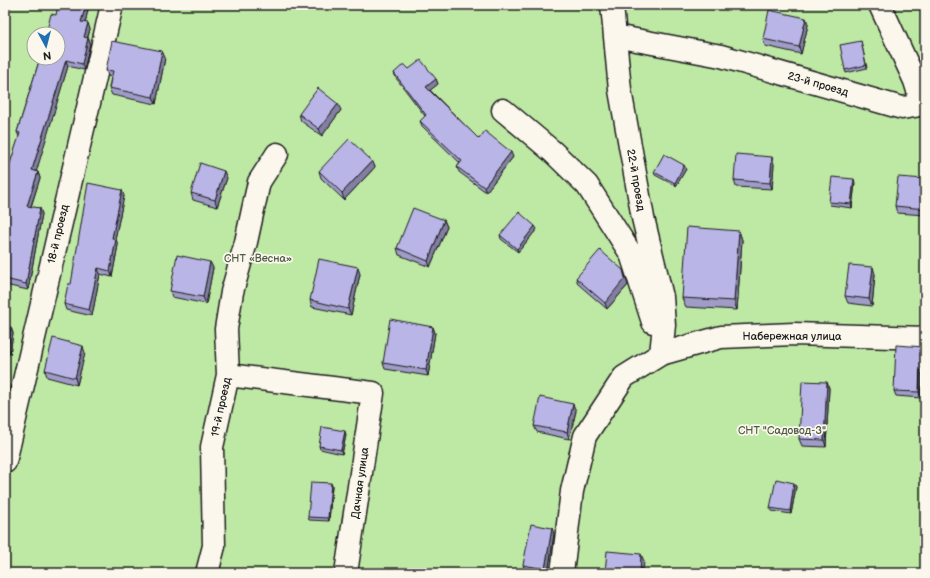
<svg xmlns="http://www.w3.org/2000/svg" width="930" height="578" font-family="'Balsamiq Sans',sans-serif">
	<rect width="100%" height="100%" fill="#e7e3ea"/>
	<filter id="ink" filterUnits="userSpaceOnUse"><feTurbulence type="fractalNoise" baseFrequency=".025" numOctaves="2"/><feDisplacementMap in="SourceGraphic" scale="8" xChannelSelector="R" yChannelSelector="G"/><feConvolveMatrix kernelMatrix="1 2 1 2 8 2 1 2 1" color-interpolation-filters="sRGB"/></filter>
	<g filter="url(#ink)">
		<path fill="#bee9a5" stroke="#6d8260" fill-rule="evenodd" d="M5 5H925V573H5ZM34 34H58V58H34Z"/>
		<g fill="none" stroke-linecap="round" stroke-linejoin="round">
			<g stroke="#1c1c1c" stroke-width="25">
				<path id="minor" d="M612 5 620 90 643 218 662 297 664 325 661 354
					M615 36 721 56 902 108 915 106 919 94 915 81 880 5
					M503 110 553 152 587 185 631 254 653 322
					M228 375 373 393 346 573
					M5 462 112 5
					M207 573 214 546 212 447 228 375 226 329 232 292 246 242 259 182 277 154
					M562 573 572 491 585 436 624 377 661 354 721 337 794 334 925 338"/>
			</g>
			<use href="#minor" stroke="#fbf7ec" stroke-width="22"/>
		</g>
		<path fill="#9f9cc7" stroke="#1c1c1c" d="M89 5 85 23 90 29 88 37 90 43 84 70 68 66 36 171 38 172 40 178 31 207 40 208 42 214 28 290 5 285V179L19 137 17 132 40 58 56 15Z
			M806 18 808 25 801 54 765 46 763 39Z
			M861 41 867 68 846 73 845 70Z
			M162 51 165 58 156 104 112 95 109 88 111 77 108 76 106 70Z
			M409 69 436 79 438 84 430 90 479 139 513 157 486 192 459 172 457 167 460 163 422 126 420 121 425 116 396 78 394 73Z
			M341 110 322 136 301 121 299 114Z
			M372 161 375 167 344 200 321 178 319 171Z
			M774 164 772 189 736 187 734 180Z
			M686 169 676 186 655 175 654 172Z
			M227 178 217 207 193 200 191 193Z
			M925 179V215L897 213 895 206Z
			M855 183 852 208 830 205 829 202Z
			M124 196 115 239 118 245 112 277 100 274 92 316 66 310 64 304 71 284Z
			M444 220 447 227 430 267 399 255 397 248Z
			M537 229 518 252 501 239 500 235Z
			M739 231 742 240 737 310 686 307 682 298Z
			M210 262 213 268 206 304 172 297 170 291Z
			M360 274 351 315 312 307 310 300Z
			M875 274 872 306 848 303 845 296Z
			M576 278 628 285 607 309 578 284Z
			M5 326 13 333 10 354H5Z
			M433 327 435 333 428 376 385 369 383 363Z
			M925 347V376L922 375 921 398 896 396 894 391Z
			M85 353 77 385 47 377 45 370Z
			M827 382 829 388 826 447 802 446 799 439Z
			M576 411 569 439 537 432 534 426Z
			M346 435 342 454 320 449 319 446Z
			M331 483 332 486 329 521 309 520 308 517Z
			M794 483 796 487 791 514 772 511 770 508Z
			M554 534 548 573H535L525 571 523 565Z"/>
		<path fill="#827fa2" stroke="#1c1c1c" d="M86 5H89L84 28 81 22Z
			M806 18 808 25 801 54 799 47Z
			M88 23 90 29 86 43 84 37Z
			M88 38 90 43 84 70 82 64Z
			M162 51 165 58 156 104 153 97Z
			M66 60 68 66 35 176 32 170Z
			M436 79 438 84 428 92 426 87Z
			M338 104 341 110 322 136 319 129Z
			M511 152 513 157 486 192 484 187Z
			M772 157 774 164 772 189 770 183Z
			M372 161 375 167 344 200 342 193Z
			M684 165 686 169 676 186 675 183Z
			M224 171 227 178 217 207 215 200Z
			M38 172 40 178 29 212 27 206Z
			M854 179 855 183 852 208 851 204Z
			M122 190 124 196 114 244 112 238Z
			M40 208 42 214 28 290 26 284Z
			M444 220 447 227 430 267 428 261Z
			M535 226 537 229 518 252 517 249Z
			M739 231 742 240 737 310 734 301Z
			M116 239 118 245 112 277 110 271Z
			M210 262 213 268 206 304 203 297Z
			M358 267 360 274 351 315 348 309Z
			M873 267 875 274 872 306 869 299Z
			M98 268 100 274 92 316 89 310Z
			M623 270 628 285 607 309 605 303Z
			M11 327 13 333 10 354 8 348Z
			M433 327 435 333 428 376 426 370Z
			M83 346 85 353 77 385 75 378Z
			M920 370 922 375 921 398 919 392Z
			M827 382 829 388 826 447 824 440Z
			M573 404 576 411 569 439 567 432Z
			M345 431 346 435 342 454 341 450Z
			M331 483 332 486 329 521 328 518Z
			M794 483 796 487 791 514 790 511Z
			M552 528 554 534 548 573H547L545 569Z
			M641 554 644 561 643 573H640Z"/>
		<path fill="#b9b5e7" stroke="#1c1c1c" d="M58 5H86L81 22 88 23 84 37 88 38 82 64 66 60 32 170 38 172 27 206 40 208 26 284 5 279V179L20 133 17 132 40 58H58V34H46L51 14 56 15Z
			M769 10 806 18 799 47 763 39Z
			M112 41 162 51 153 97 109 88 113 71 106 70Z
			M861 41 866 65 845 70 840 45Z
			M421 60 436 79 426 87 479 139 485 131 511 152 484 187 457 167 462 161 420 121 426 115 394 73 404 64 409 69Z
			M318 88 338 104 319 129 299 114Z
			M349 139 372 161 342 193 319 171Z
			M664 154 684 165 675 183 654 172Z
			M736 154 772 157 770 183 734 180Z
			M200 163 224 171 215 200 191 193Z
			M832 177 854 179 851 204 829 202Z
			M898 177 925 179V209L895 206Z
			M88 183 122 190 112 238 116 239 110 271 98 268 89 310 64 304 68 284H71Z
			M413 208 444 220 428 261 397 248Z
			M519 212 535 226 517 249 500 235Z
			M687 227 739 231 734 301 682 298Z
			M600 250 623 270 625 278 605 303 576 278Z
			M177 255 210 262 203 297 170 291Z
			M319 259 358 267 348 309 310 300Z
			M849 265 873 267 869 299 845 296Z
			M390 319 433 327 426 370 383 363Z
			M5 326 11 327 8 348 5 347Z
			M53 338 83 346 75 378 45 370Z
			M896 345 925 347V370H920L919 392 894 391Z
			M802 381 827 382 824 440 799 439Z
			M540 397 573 404 567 432 534 426Z
			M322 427 345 431 341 450 319 446Z
			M776 479 794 483 790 511 770 508Z
			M311 482 331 483 328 518 308 517Z
			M531 524 552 528 545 569 523 565Z
			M607 551 641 554 640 573H605Z"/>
	</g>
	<g text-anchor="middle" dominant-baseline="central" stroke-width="3.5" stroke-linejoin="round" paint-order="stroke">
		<g font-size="11" fill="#1c1c1c" stroke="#fbf7ec">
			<text transform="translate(818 84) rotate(16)">23-й проезд</text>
			<text transform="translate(636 180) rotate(80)">22-й проезд</text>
			<text transform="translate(58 234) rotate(-77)">18-й проезд</text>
			<text x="792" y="336">Набережная улица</text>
			<text transform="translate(221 407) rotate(-78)">19-й проезд</text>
			<text transform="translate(360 483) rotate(-82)">Дачная улица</text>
		</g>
		<g font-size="11" fill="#4d5a45" stroke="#fbf7ec">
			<text x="258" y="258">СНТ «Весна»</text>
			<text x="782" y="430">СНТ "Садовод-3"</text>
		</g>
	</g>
	<rect width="930" height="578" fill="none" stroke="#fbf7ec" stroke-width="20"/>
	<rect x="10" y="10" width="910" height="558" fill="none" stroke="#1c1c1c" stroke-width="1.5" filter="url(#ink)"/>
	<g transform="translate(46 46) rotate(173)"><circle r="19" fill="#fbf7ec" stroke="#a29f99"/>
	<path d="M0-3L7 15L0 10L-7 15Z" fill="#1f6fb2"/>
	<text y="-6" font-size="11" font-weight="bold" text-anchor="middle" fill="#1c1c1c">N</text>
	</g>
</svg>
